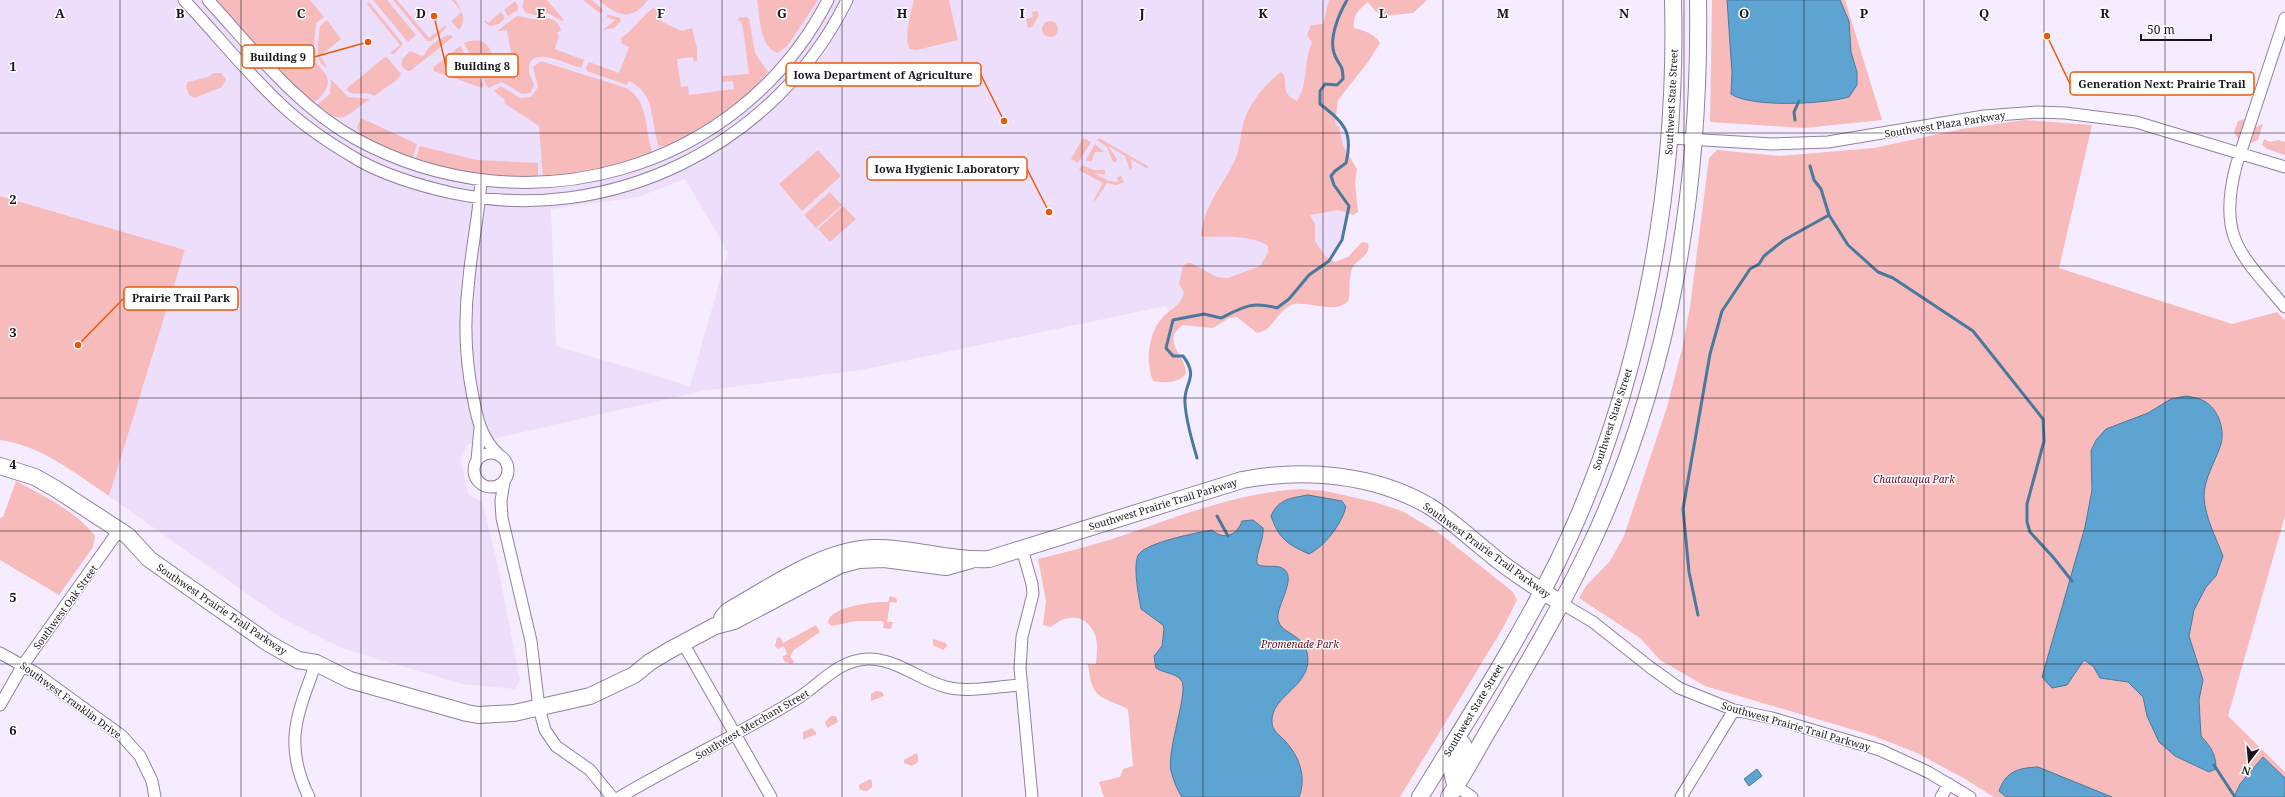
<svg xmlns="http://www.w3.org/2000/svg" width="2285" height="797" font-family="'Noto Serif',serif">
	<rect width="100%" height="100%" fill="#f6ecff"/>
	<path fill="#eddefc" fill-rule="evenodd" d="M0 0H1347L1331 112 1343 122 1347 134 1349 206 1348 221 1342 240 1329 261 1173 320 1166 306 861 370 702 391 467 445 461 460 468 494 482 502 497 561 520 680 515 689 462 684 341 648 281 618 109 496 185 250 0 196ZM685 179 728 252 690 386 556 346 551 209 638 197Z"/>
	<path fill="#f8bbbb" d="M214 0H310L324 17 316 23 313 57C315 63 320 67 324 72 334 84 323 96 313 103L266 57Z
		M373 0H387L416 35 408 42Z
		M393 0H397L429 38 446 25 445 29 431 41H427Z
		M452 0H455C462 9 467 20 459 30L451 21 462 12Z
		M524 0H547L564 20 561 21 548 13 535 15 526 13 522 7Z
		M583 0H592L603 10 601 14Z
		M599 0H648C631 23 616 15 599 0Z
		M757 0H818L788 45 778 53C759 47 760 17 757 0Z
		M914 0H949L958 40 917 50 910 49C903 40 911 11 914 0Z
		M1329 0H1427L1413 13 1384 16 1375 11 1368 2C1359 9 1352 16 1354 28 1365 31 1374 33 1380 43L1368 62 1338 100 1335 124 1339 127 1343 146 1357 169 1355 182 1358 212 1353 215 1338 210 1310 215 1315 224V241L1325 256 1335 262 1348 257 1362 242 1368 243C1371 255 1360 258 1354 265 1347 275 1351 298 1348 301 1334 316 1303 298 1289 306 1276 314 1273 330 1257 333L1237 317 1229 318 1213 328 1183 325C1158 341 1190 358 1185 375 1176 384 1164 383 1153 381 1145 362 1148 332 1163 317 1173 306 1180 308 1184 292L1179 284 1183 266 1187 263H1191L1217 277 1228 278 1260 266 1268 253V246C1254 235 1221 236 1204 237L1201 236C1203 206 1223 186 1235 160 1241 147 1240 132 1245 118 1251 102 1267 82 1281 72L1284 75C1287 90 1282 93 1297 101 1309 83 1303 61 1312 43L1307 35 1311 25 1323 24Z
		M1712 0H1845L1882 120 1804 128 1710 122Z
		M515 1 518 6V10L508 16 504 10Z
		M369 2 403 44 394 54 390 53 400 45 367 4Z
		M654 8 661 14 662 22 682 31 692 28 697 48V61L694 62 693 57 677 59 681 87 688 86 689 95 734 89 733 81 722 82V76L749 74 743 28 741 22 737 20 739 18 746 17 749 19 755 53 768 72 741 102 677 143 659 147C650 123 657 94 629 81L627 85 587 71 586 68 589 62 619 73 629 47 622 44 621 38C633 31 646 11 654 8Z
		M1037 11 1039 15 1032 27 1028 28 1026 19 1033 17 1032 12Z
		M501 12 505 18 499 24 490 26 484 22 486 20 488 23Z
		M607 14 620 18 621 21 614 28 603 30 615 20 607 17Z
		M517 16C522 16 526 18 531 19 543 20 556 13 561 30L557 33 559 36 555 49 584 60 581 68C569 66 531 44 529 68 528 74 533 80 534 86L530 93 522 94 502 82 488 88 464 43C490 32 494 56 496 76L507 74 505 54 511 53 507 30 497 31Z
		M327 20 341 39 320 56 328 68C312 63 319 39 320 26Z
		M1042 29a8 8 0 1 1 16 0a8 8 0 1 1-16 0Z
		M450 35 453 37 410 71H407L401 65 403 58 410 51 422 56 425 55C426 47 442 36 450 35Z
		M460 46 484 85 482 88 434 71V67Z
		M386 56 401 74 398 79 374 96C365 89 353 99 346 89Z
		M541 61 626 88C650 101 644 131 653 154L617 167 543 179 539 126 504 103 505 100 494 91 501 86 520 98 531 97 538 87 533 67Z
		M214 73H221L226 79 222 87 194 98 189 95 186 86 188 82 208 77Z
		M331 79 348 97 370 99C343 117 345 126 316 106L330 94Z
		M361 118 417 144 412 160 361 135 357 127Z
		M2245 119V120L2238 139 2234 132 2238 121Z
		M2024 120 2092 125 2059 268 2232 324 2277 312 2285 320V516L2228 716 2285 772V797H1994L1965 779 1917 753 1874 736 1705 686 1660 660 1640 638 1579 598 1586 586 1610 561 1624 536 1667 407 1682 349 1690 307 1709 158 1717 150 1780 156 1874 148 1962 129Z
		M2263 124 2258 140 2251 143 2254 128Z
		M1083 138 1091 142 1078 163 1071 159Z
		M1099 138 1149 167 1146 168 1131 159 1132 168 1130 170 1125 156 1108 146 1117 159 1116 162H1113L1107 147 1097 140Z
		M2264 139 2270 142 2279 140 2285 142V155L2267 149 2262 145Z
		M1095 144 1104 152H1095L1091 162 1086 160Z
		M420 146 477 160 538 163V179H502L415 161Z
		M818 150 841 176 802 211 779 184Z
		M1082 165 1094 170H1105V175L1094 173 1109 181 1118 182 1117 177 1121 176 1124 182 1116 185 1107 183 1096 200 1093 201 1103 183 1079 170Z
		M830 192 842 205 816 228 804 215Z
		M0 196 185 250 109 496C76 474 41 445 0 440Z
		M843 206 856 219 830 242 818 229Z
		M16 481C44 496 76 511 95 536L93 547 59 595 0 560V518L3 517Z
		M1300 489 1326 491 1374 502 1402 511 1439 533 1513 592 1517 600 1503 628 1400 797H1104L1099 782 1120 777 1123 769 1133 766 1128 709C1099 695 1092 700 1088 664H1096C1097 653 1099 638 1092 629 1081 612 1064 616 1051 627L1043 625 1046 601 1038 559C1062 553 1086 547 1109 540 1172 519 1233 493 1300 489Z
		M890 596 896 598 897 601V603L890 602 887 622H893L891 629 883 628 884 622 880 621H856L832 626 828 623C828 606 877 601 888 602Z
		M816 625 820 632 794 650 790 656 794 662 792 664 785 662 782 657 787 654 784 646 778 649 775 646 777 638 780 637 783 643Z
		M933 639 946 643 947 646 943 650 933 645Z
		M876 691 882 692 884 696 871 701V694Z
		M831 716H836L838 722 827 728 825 722Z
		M812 728 816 732V734L803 740V732Z
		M916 753 918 756V762L912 766 904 763V760Z
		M870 779 872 781V787L867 791 860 790 859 785Z"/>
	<path fill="#5da4d3" stroke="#49799d" d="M1727 0H1840L1849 21 1851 52 1857 72V85L1849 97C1825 104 1751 108 1731 94L1732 73Z
		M2186 396C2192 397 2199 398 2204 401 2219 409 2226 432 2220 447 2214 464 2204 479 2204 497 2205 517 2216 538 2223 556L2216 576 2206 587 2194 610 2189 636 2203 680 2199 700 2201 736C2211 747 2216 754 2216 769L2209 772 2175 756 2159 742 2147 716 2143 697 2128 682 2100 678 2093 666 2084 660 2067 685 2052 688 2042 677 2085 527 2092 490 2091 451 2096 440 2106 429 2148 413 2171 399Z
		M1308 495 1342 501 1346 507C1341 525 1325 546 1309 554 1287 544 1279 539 1271 516 1278 499 1291 498 1308 495Z
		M1253 520 1263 528C1264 541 1256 551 1257 564 1265 569 1278 563 1285 570 1296 581 1275 608 1278 620 1281 634 1303 634 1307 652 1315 686 1270 695 1272 722 1272 731 1280 735 1285 741 1299 756 1307 777 1299 797H1182C1177 790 1173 779 1171 771 1166 751 1190 689 1181 680 1176 673 1163 673 1156 668L1154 656 1162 646 1164 629 1163 625 1141 609C1139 598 1132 563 1139 554 1148 542 1196 533 1212 530 1224 541 1237 535 1242 521Z
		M2263 757 2285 778V797H2234L2240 784Z
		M2038 767 2112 797H2006L1999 791C2006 771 2018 768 2038 767Z
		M1757 769 1762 776 1749 786 1744 779Z"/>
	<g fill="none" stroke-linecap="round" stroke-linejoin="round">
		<path stroke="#49799d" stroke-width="3" d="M1795 120 1794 112 1799 101
			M1810 166 1814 180 1821 189 1829 215 1848 245 1878 272 1893 278 1973 331 2043 419 2044 441 2027 504V522L2030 532 2053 557 2072 581
			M1197 458C1192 440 1186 422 1185 403 1183 383 1200 378 1183 356H1173L1166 348 1173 320 1204 314 1221 318C1243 307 1252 301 1277 308L1289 299 1309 275 1329 261 1342 240 1349 206 1334 185 1331 176 1335 171 1346 163C1354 131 1343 122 1320 104V91L1325 84 1337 85 1343 79C1343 62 1338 66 1334 53 1329 37 1339 14 1347 0
			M1217 516 1228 536
			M1698 615 1689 572 1683 509 1710 354 1722 311 1750 269 1759 264 1764 256 1784 240 1829 215
			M2214 765 2235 797"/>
		<g stroke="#90819d" stroke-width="13">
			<path id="street" d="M184 0C218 36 250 77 287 110 309 130 334 146 360 161 389 177 421 186 452 193 610 227 776 145 847 0
				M208 0C254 50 296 106 356 139 524 231 739 173 828 0
				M2285 18 2236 166C2217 239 2242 255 2285 307
				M1670 138 1772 144 1828 142 1984 116 2037 112 2065 113 2136 122 2285 167
				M481 181C479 214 472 245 469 278 464 317 465 358 473 397 477 418 481 438 498 454
				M474 470a17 17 0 1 1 34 0a17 17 0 1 1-34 0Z
				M477 460 480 428
				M504 482 501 501 502 518 531 641 539 708 545 730 556 746 590 770 612 797
				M1022 549 1032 584 1033 594 1022 637 1020 668 1032 797
				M1561 603 1593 622 1651 668 1679 688 1734 710 1772 718 1880 750 1928 772 1970 797
				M683 643 771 797
				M0 653 34 672 122 736 140 756 152 781 155 797
				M0 705 23 665 119 530
				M1456 786 1472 797
				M309 797C283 744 297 715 316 663
				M620 797C677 763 738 735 795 700 820 685 836 661 867 659 896 658 919 680 946 687 971 693 997 686 1022 685
				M1681 797 1734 710
				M1941 797 1949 784"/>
		</g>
		<g stroke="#90819d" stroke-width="18">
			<path id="secondary" d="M0 466 35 477 56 489 128 536 149 559 268 643 298 660 316 663 350 680 467 713 478 715 514 713 590 696 634 675 650 662 670 650 715 626 734 621 840 565 859 560 884 559 946 567 971 560
				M722 618 728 611C771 587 826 547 877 548 915 548 951 561 989 559L1242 480C1304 468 1374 474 1429 506 1450 519 1469 537 1489 553 1511 572 1537 588 1561 603
				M1456 786C1448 768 1455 760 1463 744
				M1420 797C1468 719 1517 643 1558 561 1641 390 1678 188 1673 0
				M1449 797C1463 776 1475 753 1488 731 1525 668 1562 606 1593 540 1671 372 1701 185 1698 0"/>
		</g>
		<use href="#street" stroke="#fff" stroke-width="11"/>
		<use href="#secondary" stroke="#fff" stroke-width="16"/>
	</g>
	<path fill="none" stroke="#1a141f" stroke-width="1" stroke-opacity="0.55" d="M120 0V797M241 0V797M361 0V797M481 0V797M601 0V797M722 0V797M842 0V797M962 0V797M1082 0V797M1203 0V797M1323 0V797M1443 0V797M1563 0V797M1684 0V797M1804 0V797M1924 0V797M2044 0V797M2165 0V797M0 133H2285M0 266H2285M0 398H2285M0 531H2285M0 664H2285"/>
	<g text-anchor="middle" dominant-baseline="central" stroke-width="3" stroke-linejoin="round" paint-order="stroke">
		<g font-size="10" fill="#1a141f" stroke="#fff">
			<text transform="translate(1671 102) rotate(-87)">Southwest State Street</text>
			<text transform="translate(1945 124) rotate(-9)">Southwest Plaza Parkway</text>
			<text transform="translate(1612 419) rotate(-72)">Southwest State Street</text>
			<text transform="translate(1163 504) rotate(-17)">Southwest Prairie Trail Parkway</text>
			<text transform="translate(1487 550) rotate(36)">Southwest Prairie Trail Parkway</text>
			<text transform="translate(65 607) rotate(-54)">Southwest Oak Street</text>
			<text transform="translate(222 609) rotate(34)">Southwest Prairie Trail Parkway</text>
			<text transform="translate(71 700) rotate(36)">Southwest Franklin Drive</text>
			<text transform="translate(1473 710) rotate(-59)">Southwest State Street</text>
			<text transform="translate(752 724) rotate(-30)">Southwest Merchant Street</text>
			<text transform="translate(1796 726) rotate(16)">Southwest Prairie Trail Parkway</text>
		</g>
		<g font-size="10" font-style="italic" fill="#6b071c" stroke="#fff">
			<text x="1914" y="479">Chautauqua Park</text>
			<text x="1300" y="644">Promenade Park</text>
		</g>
	</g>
	<g font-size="13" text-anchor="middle" font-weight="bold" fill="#1a141f" stroke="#fff" stroke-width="3" stroke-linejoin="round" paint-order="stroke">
		<text x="60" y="18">A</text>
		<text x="180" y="18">B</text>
		<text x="301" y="18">C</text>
		<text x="421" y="18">D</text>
		<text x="541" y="18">E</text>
		<text x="661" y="18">F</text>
		<text x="782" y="18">G</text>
		<text x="902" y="18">H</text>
		<text x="1022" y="18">I</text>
		<text x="1142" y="18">J</text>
		<text x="1263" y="18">K</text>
		<text x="1383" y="18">L</text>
		<text x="1503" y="18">M</text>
		<text x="1624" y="18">N</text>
		<text x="1744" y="18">O</text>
		<text x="1864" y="18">P</text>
		<text x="1984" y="18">Q</text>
		<text x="2105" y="18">R</text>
		<text x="13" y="71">1</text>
		<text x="13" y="204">2</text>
		<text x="13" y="337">3</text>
		<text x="13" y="469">4</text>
		<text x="13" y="602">5</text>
		<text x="13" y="735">6</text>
	</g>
	<path fill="none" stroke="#e8590c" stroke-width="1.5" d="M368 42L314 57M434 16L446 66M1004 121L981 75M2047 36L2070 84M1049 212L1027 169M78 345L124 298"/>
	<g fill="#e8590c" stroke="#fff" stroke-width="1.5">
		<circle cx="368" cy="42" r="4"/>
		<circle cx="434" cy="16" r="4"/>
		<circle cx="1004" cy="121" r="4"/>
		<circle cx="2047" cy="36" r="4"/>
		<circle cx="1049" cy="212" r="4"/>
		<circle cx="78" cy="345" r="4"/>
	</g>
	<g fill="#fff" stroke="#e8590c" stroke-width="1.5">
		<rect x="242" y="45" width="72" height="23" rx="4"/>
		<rect x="446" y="54" width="72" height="23" rx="4"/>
		<rect x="786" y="63" width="195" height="23" rx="4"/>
		<rect x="2070" y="72" width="184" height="23" rx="4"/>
		<rect x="867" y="157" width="160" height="23" rx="4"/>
		<rect x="124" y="287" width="114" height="23" rx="4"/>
	</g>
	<g font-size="11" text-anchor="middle" font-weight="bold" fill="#1a141f">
		<text x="278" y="61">Building 9</text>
		<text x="482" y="70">Building 8</text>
		<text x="883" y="79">Iowa Department of Agriculture</text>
		<text x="2162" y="88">Generation Next: Prairie Trail</text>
		<text x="947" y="173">Iowa Hygienic Laboratory</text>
		<text x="181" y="302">Prairie Trail Park</text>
	</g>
	<g transform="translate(2249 761) rotate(196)" stroke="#ffffff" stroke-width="3" paint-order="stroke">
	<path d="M0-3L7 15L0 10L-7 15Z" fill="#1a141f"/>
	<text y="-6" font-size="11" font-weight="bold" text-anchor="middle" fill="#1a141f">N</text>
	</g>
	<path d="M2141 34v6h70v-6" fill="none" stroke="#1a141f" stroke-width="2"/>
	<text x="2147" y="34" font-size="12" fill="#1a141f" stroke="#ffffff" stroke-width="3" paint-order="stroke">50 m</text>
</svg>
